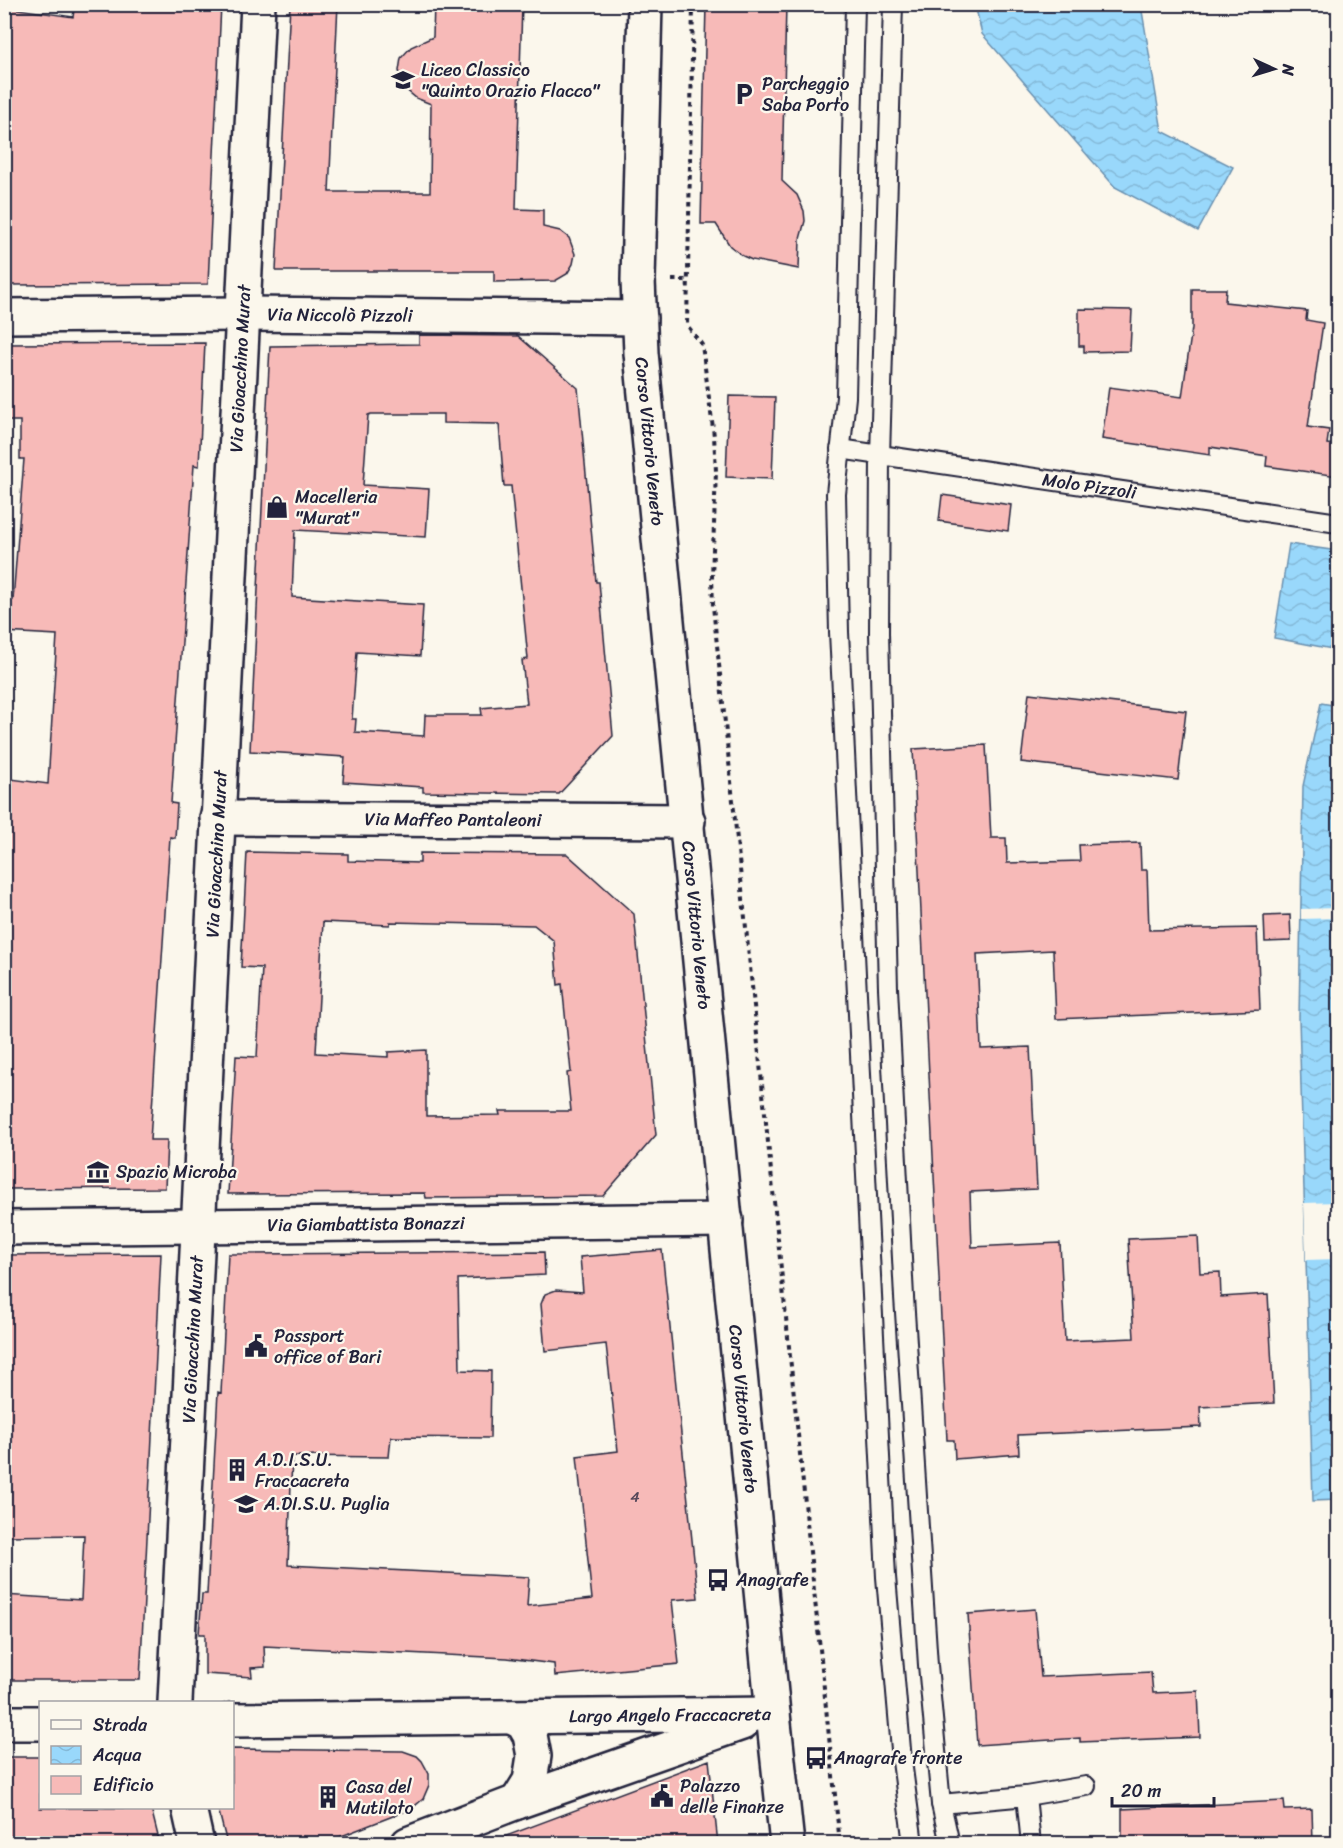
<svg xmlns="http://www.w3.org/2000/svg" width="1343" height="1848" font-family="Sriracha,sans-serif">
	<defs>
		<pattern id="water-waves" width="16" height="10" patternUnits="userSpaceOnUse" patternTransform="scale(1.5)"><rect width="16" height="10" fill="#99d8fb"/><path d="M0 5q4-4 8 0t8 0" fill="none" stroke="#84b9d8"/></pattern>
	</defs>
	<rect width="100%" height="100%" fill="#fbf7ec"/>
	<filter id="ink" filterUnits="userSpaceOnUse"><feTurbulence type="fractalNoise" baseFrequency=".0167" numOctaves="2"/><feDisplacementMap in="SourceGraphic" scale="12" xChannelSelector="R" yChannelSelector="G"/><feConvolveMatrix kernelMatrix="1 2 1 2 8 2 1 2 1" color-interpolation-filters="sRGB"/></filter>
	<g filter="url(#ink)">
		<path fill="url(#water-waves)" stroke="#698fae" stroke-width="1.5" d="M975 5H1141L1162 131 1233 167 1198 231 1115 187 982 34Z
			M1289 544 1338 551V650L1274 638Z
			M1321 703 1338 706V1500L1313 1501 1299 1018 1303 786Z"/>
		<path fill="#fbf7ec" d="M1338 908V918L1301 919V909Z
			M1338 1202V1259L1306 1260 1304 1203Z"/>
		<path fill="#f7bab8" stroke="#22223b" stroke-width="1.5" fill-rule="evenodd" d="M75 4H221L208 284 4 285V7L73 17Z
			M290 4H338L329 192H430L431 104 416 98 404 88 399 71 401 58 411 47 433 37 434 4H522L516 209 543 210V227L560 231 569 238 575 254 573 264 567 274 555 281 494 282V271H276Z
			M706 4H786L782 181 797 195 804 211 805 221 800 239 799 269 752 260 743 256 730 246 716 224H701Z
			M1192 289H1226L1225 302 1307 311 1306 320 1323 323 1308 427 1329 430 1327 444 1338 445V476L1266 466 1267 456 1210 447V455L1102 439 1109 387 1182 397 1192 328Z
			M1079 309 1132 310 1130 351 1084 352V346H1079Z
			M419 335 518 336 578 388 596 582H599L613 736 559 794 423 792V787L343 782 345 757 250 751 270 346 419 344ZM371 414H443V423L499 424 504 486H511L528 659 522 660 527 704 481 708 482 715H425L424 736 355 732 356 719H352L357 652 420 656 423 605 292 597 293 571 295 530 426 537 429 489 363 485 368 415Z
			M205 343 199 466 194 465 171 803 177 804 175 838 170 837 150 1140H167L165 1188 4 1189V778L48 784 57 635 4 632V600H13L24 459H20V421H4V344Z
			M729 396 775 397 772 479 726 477Z
			M942 495 1011 505 1008 531 939 521Z
			M1029 693 1186 711 1178 780 1021 762Z
			M986 745 991 838H1006L1007 863 1080 861 1079 845 1140 843 1141 870H1147L1149 930 1257 928 1260 1010 1056 1019 1053 950 977 954 981 1049 1030 1047 1037 1189 970 1192 972 1247 1060 1243 1065 1341 1134 1338 1128 1239 1198 1236 1200 1273 1220 1272 1221 1297 1268 1294 1274 1403 1200 1407 1201 1427 1018 1435 1019 1454 955 1459 954 1440H947L913 749Z
			M247 852 348 854V861L420 863V853L567 854 634 914 656 1135 603 1196 426 1198 425 1193 228 1194 236 1056 257 1057 262 968 241 967ZM323 922 390 925V922L534 925 554 941 558 985 562 984 571 1072 567 1073 571 1111H499L500 1115 426 1116V1050L388 1052V1057L316 1053Z
			M1290 915 1291 941 1265 942 1264 916Z
			M662 1250 698 1598 672 1600 679 1664 555 1676 554 1664 507 1658 264 1646 265 1667 251 1668 252 1677 205 1674V1634H199L202 1594H207L218 1392 221 1393 228 1254 544 1252 545 1275 458 1279 460 1370 491 1371 490 1438 391 1437 389 1457 292 1456 288 1565 529 1577 527 1606 592 1599 577 1456 618 1451 606 1344 545 1351 541 1304 545 1294 556 1290 583 1292 580 1257Z
			M161 1254 140 1680H4V1595L81 1600 84 1535 4 1536V1255Z
			M1035 1609 1041 1677 1151 1672 1153 1693 1198 1691 1200 1737 1080 1742V1738L977 1745 968 1614Z
			M232 1749 403 1751 417 1756 422 1761 429 1774V1785L423 1799 411 1809 321 1844H227L218 1808H232Z
			M4 1757H40V1808H151L160 1844H81V1837H4Z
			M709 1760 718 1844H494L493 1841Z
			M1284 1801 1285 1810 1312 1809 1313 1844H1122V1809Z"/>
		<g fill="none" stroke-linecap="round" stroke-linejoin="round">
			<g stroke="#22223b" stroke-width="22">
				<g id="lane">
					<path d="M855 4 846 397 836 494 839 632 886 1577 902 1761 913 1844"/>
					<path d="M893 4 880 456 879 633 888 988 904 1297 928 1665 941 1804 950 1844"/>
					<path id="s1" d="M840 449 1338 523"/>
					<path d="M1026 1796 1086 1786"/>
					<path d="M941 1804 1026 1796 1031 1844"/>
				</g>
			</g>
			<g stroke="#22223b" stroke-width="38">
				<g id="street">
					<path id="s2" d="M4 316 242 314 640 318"/>
					<path id="s3" d="M217 818 688 821"/>
					<path id="s4" d="M4 1228 726 1220"/>
					<path id="s5" d="M175 1702 258 4"/>
					<path d="M512 1717 523 1723 530 1735 534 1756 530 1781 517 1802"/>
					<path id="s6" d="M232 1720 773 1714"/>
					<path d="M4 1723H40"/>
					<path d="M189 1808 197 1844"/>
					<path d="M408 1844 517 1802 742 1723"/>
				</g>
			</g>
			<g stroke="#22223b" stroke-width="38">
				<g id="secondary">
					<path id="s7" d="M645 4 638 280 641 353 773 1714 787 1844"/>
				</g>
			</g>
			<path stroke="#22223b" stroke-width="4" stroke-dasharray="4.5 4.5" stroke-linecap="butt" d="M693 4 687 325 702 345 714 436 716 471 712 577 713 606 840 1844
				M672 280H686"/>
			<use href="#lane" stroke="#fbf7ec" stroke-width="18"/>
			<use href="#street" stroke="#fbf7ec" stroke-width="33"/>
			<use href="#secondary" stroke="#fbf7ec" stroke-width="33"/>
		</g>
	</g>
	<defs>
		<g id="school-bare" transform="scale(1.8)"><path d="M0-5L7-2L0 1L-7-2ZM-4 1L0 2.5L4 1V4Q0 6-4 4Z" fill="#22223b" stroke="#fbf7ec" stroke-width="2.5" paint-order="stroke"/></g>
		<g id="parking-bare" transform="scale(1.8)"><path d="M-3.5-5.5H1a3.5 3.5 0 0 1 0 7H-1V5.5H-3.5ZM-1-3.4V-.6H.8a1.4 1.4 0 0 0 0-2.8Z" fill="#22223b" stroke="#fbf7ec" stroke-width="2.5" paint-order="stroke"/></g>
		<g id="shop-bare" transform="scale(1.8)"><path d="M-5-2.5h2.3a2.7 3.5 0 0 1 5.4 0H5L5.5 6h-11ZM-1.5-2.5h3a1.5 2.3 0 0 0-3 0Z" fill="#22223b" stroke="#fbf7ec" stroke-width="2.5" paint-order="stroke"/></g>
		<g id="museum-bare" transform="scale(1.8)"><path d="M0-6L6-3V-2H-6V-3ZM-5-1h2V3h-2ZM-1-1h2V3h-2ZM3-1h2V3H3ZM-6 4H6V6H-6Z" fill="#22223b" stroke="#fbf7ec" stroke-width="2.5" paint-order="stroke"/></g>
		<g id="civic-bare" transform="scale(1.8)"><path d="M-.6-6.5H3V-4.5H.6V-3L4-1V1h2V6H-6V1h2V-1L-.6-3ZM-1.2 2.5V6h2.4V2.5Z" fill="#22223b" stroke="#fbf7ec" stroke-width="2.5" paint-order="stroke"/></g>
		<g id="building-bare" transform="scale(1.8)"><path d="M-4-6H4V6H1V3H-1V6H-4ZM-2.5-4.3h1.7v1.8h-1.7ZM.8-4.3h1.7v1.8H.8ZM-2.5-1h1.7V.8h-1.7ZM.8-1h1.7V.8H.8Z" fill="#22223b" stroke="#fbf7ec" stroke-width="2.5" paint-order="stroke"/></g>
		<g id="university-bare" transform="scale(1.8)"><path d="M0-5L7-2L0 1L-7-2ZM-4 1L0 2.5L4 1V4Q0 6-4 4Z" fill="#22223b" stroke="#fbf7ec" stroke-width="2.5" paint-order="stroke"/></g>
		<g id="bus-bare" transform="scale(1.8)"><path d="M-5-6H5V4H4V6H2V4H-2V6H-4V4H-5ZM-3.5-4V0h7V-4ZM-3.5 1.2v1.5H-2V1.2ZM2 1.2v1.5H3.5V1.2Z" fill="#22223b" stroke="#fbf7ec" stroke-width="2.5" paint-order="stroke"/></g>
	</defs>
	<g fill-rule="evenodd">
		<use href="#school-bare" x="403" y="80"/>
		<use href="#parking-bare" x="744" y="94"/>
		<use href="#shop-bare" x="277" y="507"/>
		<use href="#museum-bare" x="98" y="1172"/>
		<use href="#civic-bare" x="256" y="1346"/>
		<use href="#building-bare" x="237" y="1470"/>
		<use href="#university-bare" x="246" y="1504"/>
		<use href="#bus-bare" x="718" y="1580"/>
		<use href="#bus-bare" x="816" y="1758"/>
		<use href="#civic-bare" x="662" y="1796"/>
		<use href="#building-bare" x="328" y="1797"/>
	</g>
	<g text-anchor="middle" dominant-baseline="central" stroke-width="4.5" stroke-linejoin="round" paint-order="stroke">
		<g font-size="15" fill="#57485a">
			<text x="635" y="1497">4</text>
		</g>
		<g font-size="18" fill="#22223b" stroke="#fbf7ec" text-anchor="start">
			<text x="421" y="70">Liceo Classico<tspan x="421" dy="21">"Quinto Orazio Flacco"</tspan></text>
			<text x="762" y="84">Parcheggio<tspan x="762" dy="21">Saba Porto</tspan></text>
			<text x="295" y="497">Macelleria<tspan x="295" dy="21">"Murat"</tspan></text>
			<text x="116" y="1172">Spazio Microba</text>
			<text x="274" y="1336">Passport<tspan x="274" dy="21">office of Bari</tspan></text>
			<text x="255" y="1460">A.D.I.S.U.<tspan x="255" dy="21">Fraccacreta</tspan></text>
			<text x="264" y="1504">A.DI.S.U. Puglia</text>
			<text x="736" y="1580">Anagrafe</text>
			<text x="834" y="1758">Anagrafe fronte</text>
			<text x="680" y="1786">Palazzo<tspan x="680" dy="21">delle Finanze</tspan></text>
			<text x="346" y="1787">Casa del<tspan x="346" dy="21">Mutilato</tspan></text>
		</g>
		<g font-size="18" fill="#22223b" stroke="#fbf7ec">
			<text stroke="none"><textPath href="#s2" startOffset="336">Via Niccolò Pizzoli</textPath></text>
			<text stroke="none"><textPath href="#s5" startOffset="1335">Via Gioacchino Murat</textPath></text>
			<text stroke="none"><textPath href="#s7" startOffset="438">Corso Vittorio Veneto</textPath></text>
			<text stroke="none"><textPath href="#s1" startOffset="252">Molo Pizzoli</textPath></text>
			<text stroke="none"><textPath href="#s3" startOffset="236">Via Maffeo Pantaleoni</textPath></text>
			<text stroke="none"><textPath href="#s5" startOffset="849">Via Gioacchino Murat</textPath></text>
			<text stroke="none"><textPath href="#s7" startOffset="924">Corso Vittorio Veneto</textPath></text>
			<text stroke="none"><textPath href="#s4" startOffset="362">Via Giambattista Bonazzi</textPath></text>
			<text stroke="none"><textPath href="#s5" startOffset="363">Via Gioacchino Murat</textPath></text>
			<text stroke="none"><textPath href="#s7" startOffset="1410">Corso Vittorio Veneto</textPath></text>
			<text stroke="none"><textPath href="#s6" startOffset="438">Largo Angelo Fraccacreta</textPath></text>
		</g>
	</g>
	<rect width="1343" height="1848" fill="none" stroke="#fbf7ec" stroke-width="24"/>
	<rect x="12" y="12" width="1319" height="1824" fill="none" stroke="#22223b" stroke-width="2" filter="url(#ink)"/>
	<rect x="39" y="1701" width="195" height="108" fill="#fbf7ec" stroke="#a4a2a5" stroke-width="1.5"/>
	<rect x="51" y="1720" width="30" height="9" fill="#fbf7ec" stroke="#a4a2a5" stroke-width="1.5"/>
	<text x="93" y="1731" font-size="18" fill="#22223b">Strada</text>
	<rect x="51" y="1746" width="30" height="18" fill="url(#water-waves)" stroke="#a4a2a5" stroke-width="1.5"/>
	<text x="93" y="1761" font-size="18" fill="#22223b">Acqua</text>
	<rect x="51" y="1776" width="30" height="18" fill="#f7bab8" stroke="#a4a2a5" stroke-width="1.5"/>
	<text x="93" y="1791" font-size="18" fill="#22223b">Edificio</text>
	<g transform="translate(1274 69) rotate(94)" stroke="#fbf7ec" stroke-width="4.5" paint-order="stroke">
	<path d="M0-4.5L10 22L0 15L-10 22Z" fill="#22223b"/>
	<text y="-9" font-size="16" font-weight="bold" text-anchor="middle" fill="#22223b">N</text>
	</g>
	<path d="M1112 1797v9h102v-9" fill="none" stroke="#22223b" stroke-width="3"/>
	<text x="1121" y="1797" font-size="18" fill="#22223b" stroke="#fbf7ec" stroke-width="4.5" paint-order="stroke">20 m</text>
</svg>
